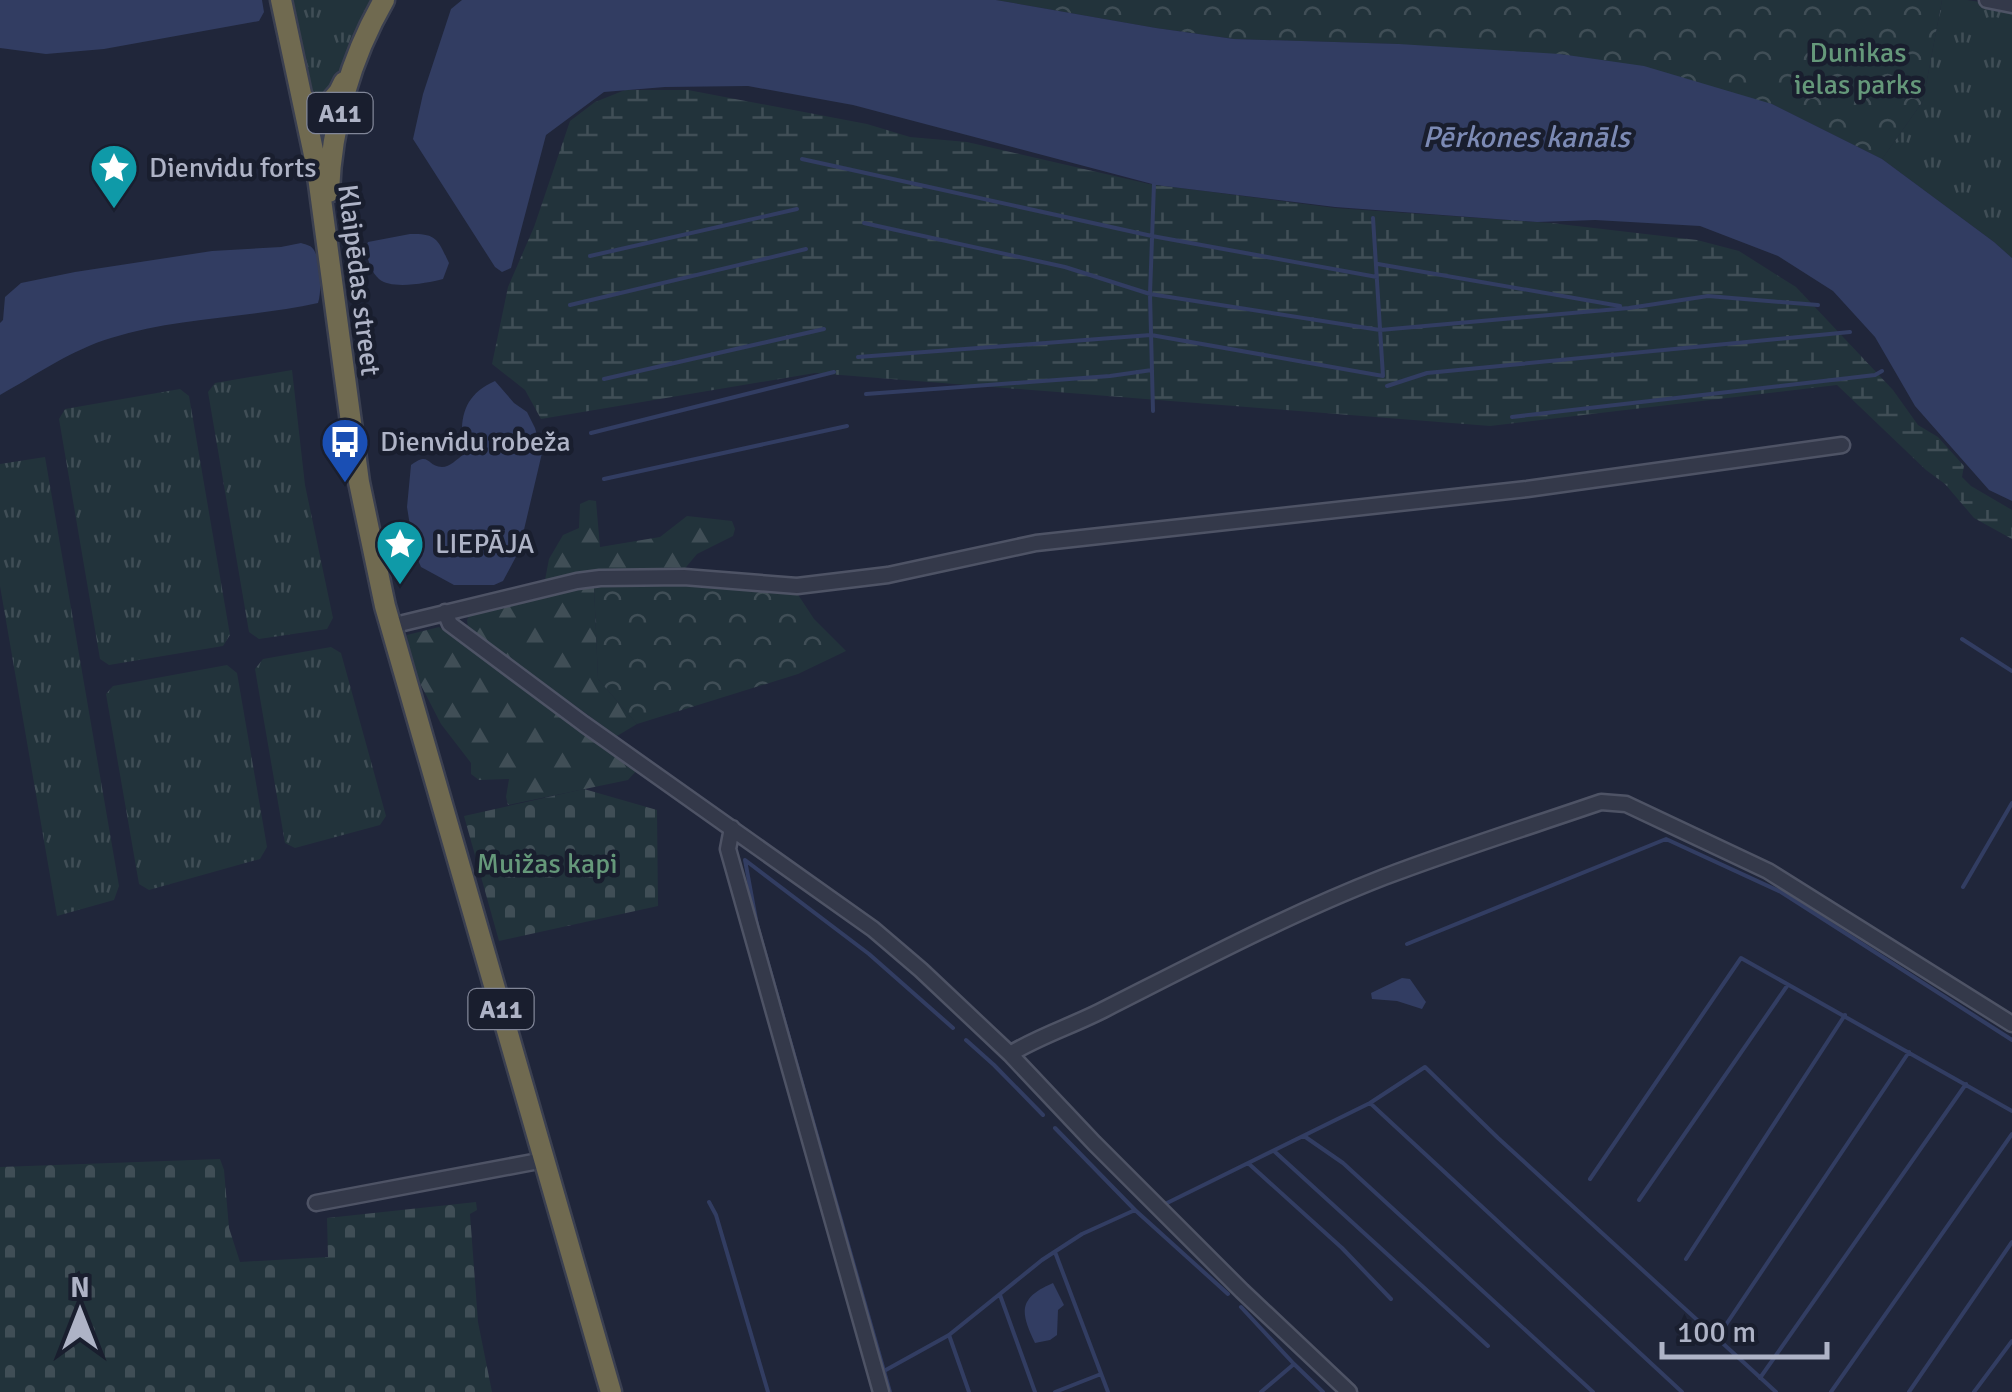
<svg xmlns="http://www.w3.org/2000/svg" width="2012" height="1392" font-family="Signika,sans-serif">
	<defs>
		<pattern id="grass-tufts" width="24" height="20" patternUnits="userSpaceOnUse" patternTransform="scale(2.5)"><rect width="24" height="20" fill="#22333b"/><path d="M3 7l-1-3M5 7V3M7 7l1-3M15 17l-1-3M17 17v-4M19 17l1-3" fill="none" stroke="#404e56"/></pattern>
		<pattern id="forest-firs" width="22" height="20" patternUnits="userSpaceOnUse" patternTransform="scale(2.5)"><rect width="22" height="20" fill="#22333b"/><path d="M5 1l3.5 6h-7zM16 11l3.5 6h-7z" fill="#404e56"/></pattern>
		<pattern id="wetland-marsh" width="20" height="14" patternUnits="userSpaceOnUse" patternTransform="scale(2.5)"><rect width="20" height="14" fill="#22333b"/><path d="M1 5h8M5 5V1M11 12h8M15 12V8" fill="none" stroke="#404e56"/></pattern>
		<pattern id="cemetery-stones" width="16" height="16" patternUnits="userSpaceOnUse" patternTransform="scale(2.5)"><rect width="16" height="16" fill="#22333b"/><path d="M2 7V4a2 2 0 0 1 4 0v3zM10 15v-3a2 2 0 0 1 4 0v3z" fill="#404e56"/></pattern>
		<pattern id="park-crowns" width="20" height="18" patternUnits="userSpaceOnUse" patternTransform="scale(2.5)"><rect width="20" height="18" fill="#22333b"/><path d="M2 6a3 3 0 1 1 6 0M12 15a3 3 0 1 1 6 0" fill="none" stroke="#404e56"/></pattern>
	</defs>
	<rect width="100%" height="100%" fill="#20263a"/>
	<path fill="url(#grass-tufts)" d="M288 0H376L339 76 326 97 310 95Z
		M1942 0H1967L2012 7V258L1994 242 1882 159 1923 101Z
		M292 370 305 485 333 618 327 629 259 639 249 632 208 392 215 383Z
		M180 389 189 396 230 635 223 646 109 665 100 659 59 419 65 409Z
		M45 457 119 886 114 900 57 916 0 586V464Z
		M331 647 341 653 386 816 380 825 295 848 285 843 255 669 263 659Z
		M227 665 237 673 267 847 260 859 149 890 139 884 106 694 113 686Z"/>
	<path fill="url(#forest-firs)" d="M589 500 596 501 600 547 660 537 687 516 732 521 735 529 733 536 697 554 682 572 577 575 545 580 549 559 563 535 579 528 580 504Z
		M594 585 598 679 637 724 617 736 468 628 467 620 472 610 521 598Z
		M439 627 637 770 628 780 508 805 506 797 509 779 479 780 471 774V763L441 724 410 664 407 635Z"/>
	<path fill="url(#wetland-marsh)" d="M625 90H688L867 124 910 137 967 142 1149 184 1335 208 1551 223 1697 240 1739 251 1796 287 1893 390 1918 425 1938 437 1964 466 1962 477 1971 486 2012 510V539L1974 518 1945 484 1926 470 1837 385 1490 426 815 373 541 419 525 390 492 364 508 287 534 227 570 121 595 102Z"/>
	<path fill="url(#cemetery-stones)" d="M584 789 657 810 658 906 499 941 464 816Z
		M220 1159 224 1170 229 1228 240 1262 328 1257 327 1218 476 1202 477 1210 470 1214 478 1322 492 1392H0V1167Z"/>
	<path fill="url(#park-crowns)" d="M996 0H1942L1923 101 1882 159 1772 104 1399 44 1234 39 1156 28Z
		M684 583 795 590 814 619 846 651 798 674 637 724 598 679 594 585Z"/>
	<path fill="#323d62" d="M0 0H262L264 12 259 21 104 49 46 54 0 48Z
		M462 0H996L1156 28 1234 39 1399 44 1560 54 1644 66 1772 104 1882 159 1994 242 2012 258V501L1989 490 1915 406 1875 337 1833 291 1778 256 1700 226 1595 220 1537 222 1335 207 1156 185 853 105 748 86 665 87 604 92 546 135 511 268 502 272 495 267 413 139 423 94 451 9Z
		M410 234C437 233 438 240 449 263L443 279C428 283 391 290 379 279 371 272 368 259 365 249L368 242Z
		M301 243C307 245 312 245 315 252 321 263 322 291 318 303 250 318 178 317 111 338 73 349 34 376 0 395V323L3 320 5 297 21 283 75 272 212 251 281 247Z
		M495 381 514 403 527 412 535 428 542 453 519 551 503 581 494 585H454L421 567 414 551 407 507 411 465C430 451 426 466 442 467 450 467 457 459 464 454 459 422 461 396 495 381Z
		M1402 978 1410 979 1426 1002 1422 1009 1397 1001 1372 999 1371 993Z
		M1053 1283 1064 1305 1058 1310 1057 1335 1050 1340 1035 1343C1020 1312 1018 1298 1053 1283Z"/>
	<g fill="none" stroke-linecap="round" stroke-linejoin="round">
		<path stroke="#323d62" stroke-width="4" d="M802 159 1152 236 1377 277
			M864 223 1065 267 1150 294 1380 330 1629 308 1708 296 1818 305
			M590 256 797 209
			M1378 264 1620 306
			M570 305 806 249
			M858 357 1151 335 1383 376 1373 218
			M604 379 824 329
			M1387 386 1427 373 1850 332
			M866 394 1110 376 1152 370
			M1153 411 1150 294 1154 184
			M1512 417 1875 375 1882 371
			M591 433 834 372
			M604 479 847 426
			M1962 639 2012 671
			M1963 887 2012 803
			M1407 944 1666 839 1781 892 2012 1040
			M966 1040 994 1065 1043 1115
			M1370 1103 1682 1392
			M1055 1128 1135 1210
			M1304 1136 1343 1163 1593 1392
			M1274 1151 1488 1346
			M1248 1163 1342 1248 1391 1299
			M1590 1179 1741 958 2012 1111
			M1639 1200 1787 986
			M709 1202 716 1215 768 1392
			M1163 1205 1370 1103 1425 1067 1498 1138 1776 1392
			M1055 1252 1108 1392
			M1686 1259 1845 1015
			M1000 1295 1035 1392
			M1241 1307 1294 1364 1323 1392
			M949 1335 969 1392
			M1717 1338 1909 1052
			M884 1371 949 1335 1042 1260 1082 1234 1135 1210 1228 1294
			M1760 1378 1966 1084
			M890 1392 757 925 745 860 869 954 953 1028
			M1055 1392 1101 1374
			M1261 1392 1294 1364
			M1831 1392 2012 1134
			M1909 1392 2012 1242
			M1974 1392 2012 1341"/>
		<g stroke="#4e5365" stroke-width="19">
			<path id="minor" d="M1987 0 2012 5
				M445 612 450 624 584 724 873 929 921 970 1010 1054 1094 1143 1242 1291 1349 1392
				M391 626 577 581 600 578 684 577 797 586 888 575 1036 543 1527 489 1842 445
				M732 828 728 849 881 1392
				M1010 1054C1041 1035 1075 1025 1107 1008 1198 962 1289 914 1384 877 1455 850 1528 827 1601 802L1626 804 1768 871 2012 1024
				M316 1203 544 1160"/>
		</g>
		<g stroke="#3b4051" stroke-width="25">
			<path id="highway" d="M281 0 317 169 359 482 385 606 611 1392
				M302 97 310 105 327 106 339 92 344 82
				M329 192C331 126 351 57 384 0"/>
		</g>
		<use href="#minor" stroke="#34394a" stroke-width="14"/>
		<use href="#highway" stroke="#706a50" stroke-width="20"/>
	</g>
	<defs>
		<g id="sight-pin" transform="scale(2.5)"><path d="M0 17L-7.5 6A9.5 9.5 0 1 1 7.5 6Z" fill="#0f9aa8" stroke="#191e2e"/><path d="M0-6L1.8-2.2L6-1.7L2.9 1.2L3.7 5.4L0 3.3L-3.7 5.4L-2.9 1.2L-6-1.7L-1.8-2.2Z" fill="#fff"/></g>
		<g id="bus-pin" transform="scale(2.5)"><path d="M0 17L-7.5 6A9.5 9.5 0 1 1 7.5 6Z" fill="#1a4fb4" stroke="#191e2e"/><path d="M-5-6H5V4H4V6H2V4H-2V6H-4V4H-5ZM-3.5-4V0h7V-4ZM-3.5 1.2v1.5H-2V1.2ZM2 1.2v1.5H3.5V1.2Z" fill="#fff"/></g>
	</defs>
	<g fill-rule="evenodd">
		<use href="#sight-pin" x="114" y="168"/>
		<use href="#bus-pin" x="345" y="442"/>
		<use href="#sight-pin" x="400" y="544"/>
	</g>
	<g text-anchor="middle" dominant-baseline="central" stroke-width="9" stroke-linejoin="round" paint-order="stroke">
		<g fill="#191e2e" stroke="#818698" stroke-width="2.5">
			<rect x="307.5" y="93" width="65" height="40" rx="8"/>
			<rect x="468.5" y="989" width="65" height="40" rx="8"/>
		</g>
		<g font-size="25" font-weight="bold" fill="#aeb3c6">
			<text x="340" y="113">A11</text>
			<text x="501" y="1009">A11</text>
		</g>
		<g font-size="28" fill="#65987a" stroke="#191e2e">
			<text x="1858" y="53">Dunikas<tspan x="1858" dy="32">ielas parks</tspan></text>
			<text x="547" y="864">Muižas kapi</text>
		</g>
		<g font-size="28" fill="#aeb3c6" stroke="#191e2e" text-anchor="start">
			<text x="149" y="168">Dienvidu forts</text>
			<text x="380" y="442">Dienvidu robeža</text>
			<text x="435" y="544">LIEPĀJA</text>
		</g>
		<g font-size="28" fill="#aeb3c6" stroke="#191e2e">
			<text transform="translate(359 280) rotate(83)">Klaipēdas street</text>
		</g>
		<g font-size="30" font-style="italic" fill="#7c8ab4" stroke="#191e2e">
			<text x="1526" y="137">Pērkones kanāls</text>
		</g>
	</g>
	<g transform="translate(80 1312)" stroke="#191e2e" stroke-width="8" paint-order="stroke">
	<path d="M0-8L18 38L0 25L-18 38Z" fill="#aeb3c6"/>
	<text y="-15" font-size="28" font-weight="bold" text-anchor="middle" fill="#aeb3c6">N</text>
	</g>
	<path d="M1662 1342v15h165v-15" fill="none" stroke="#aeb3c6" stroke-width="5"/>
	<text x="1677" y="1342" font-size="30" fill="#aeb3c6" stroke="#191e2e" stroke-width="8" paint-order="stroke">100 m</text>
</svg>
